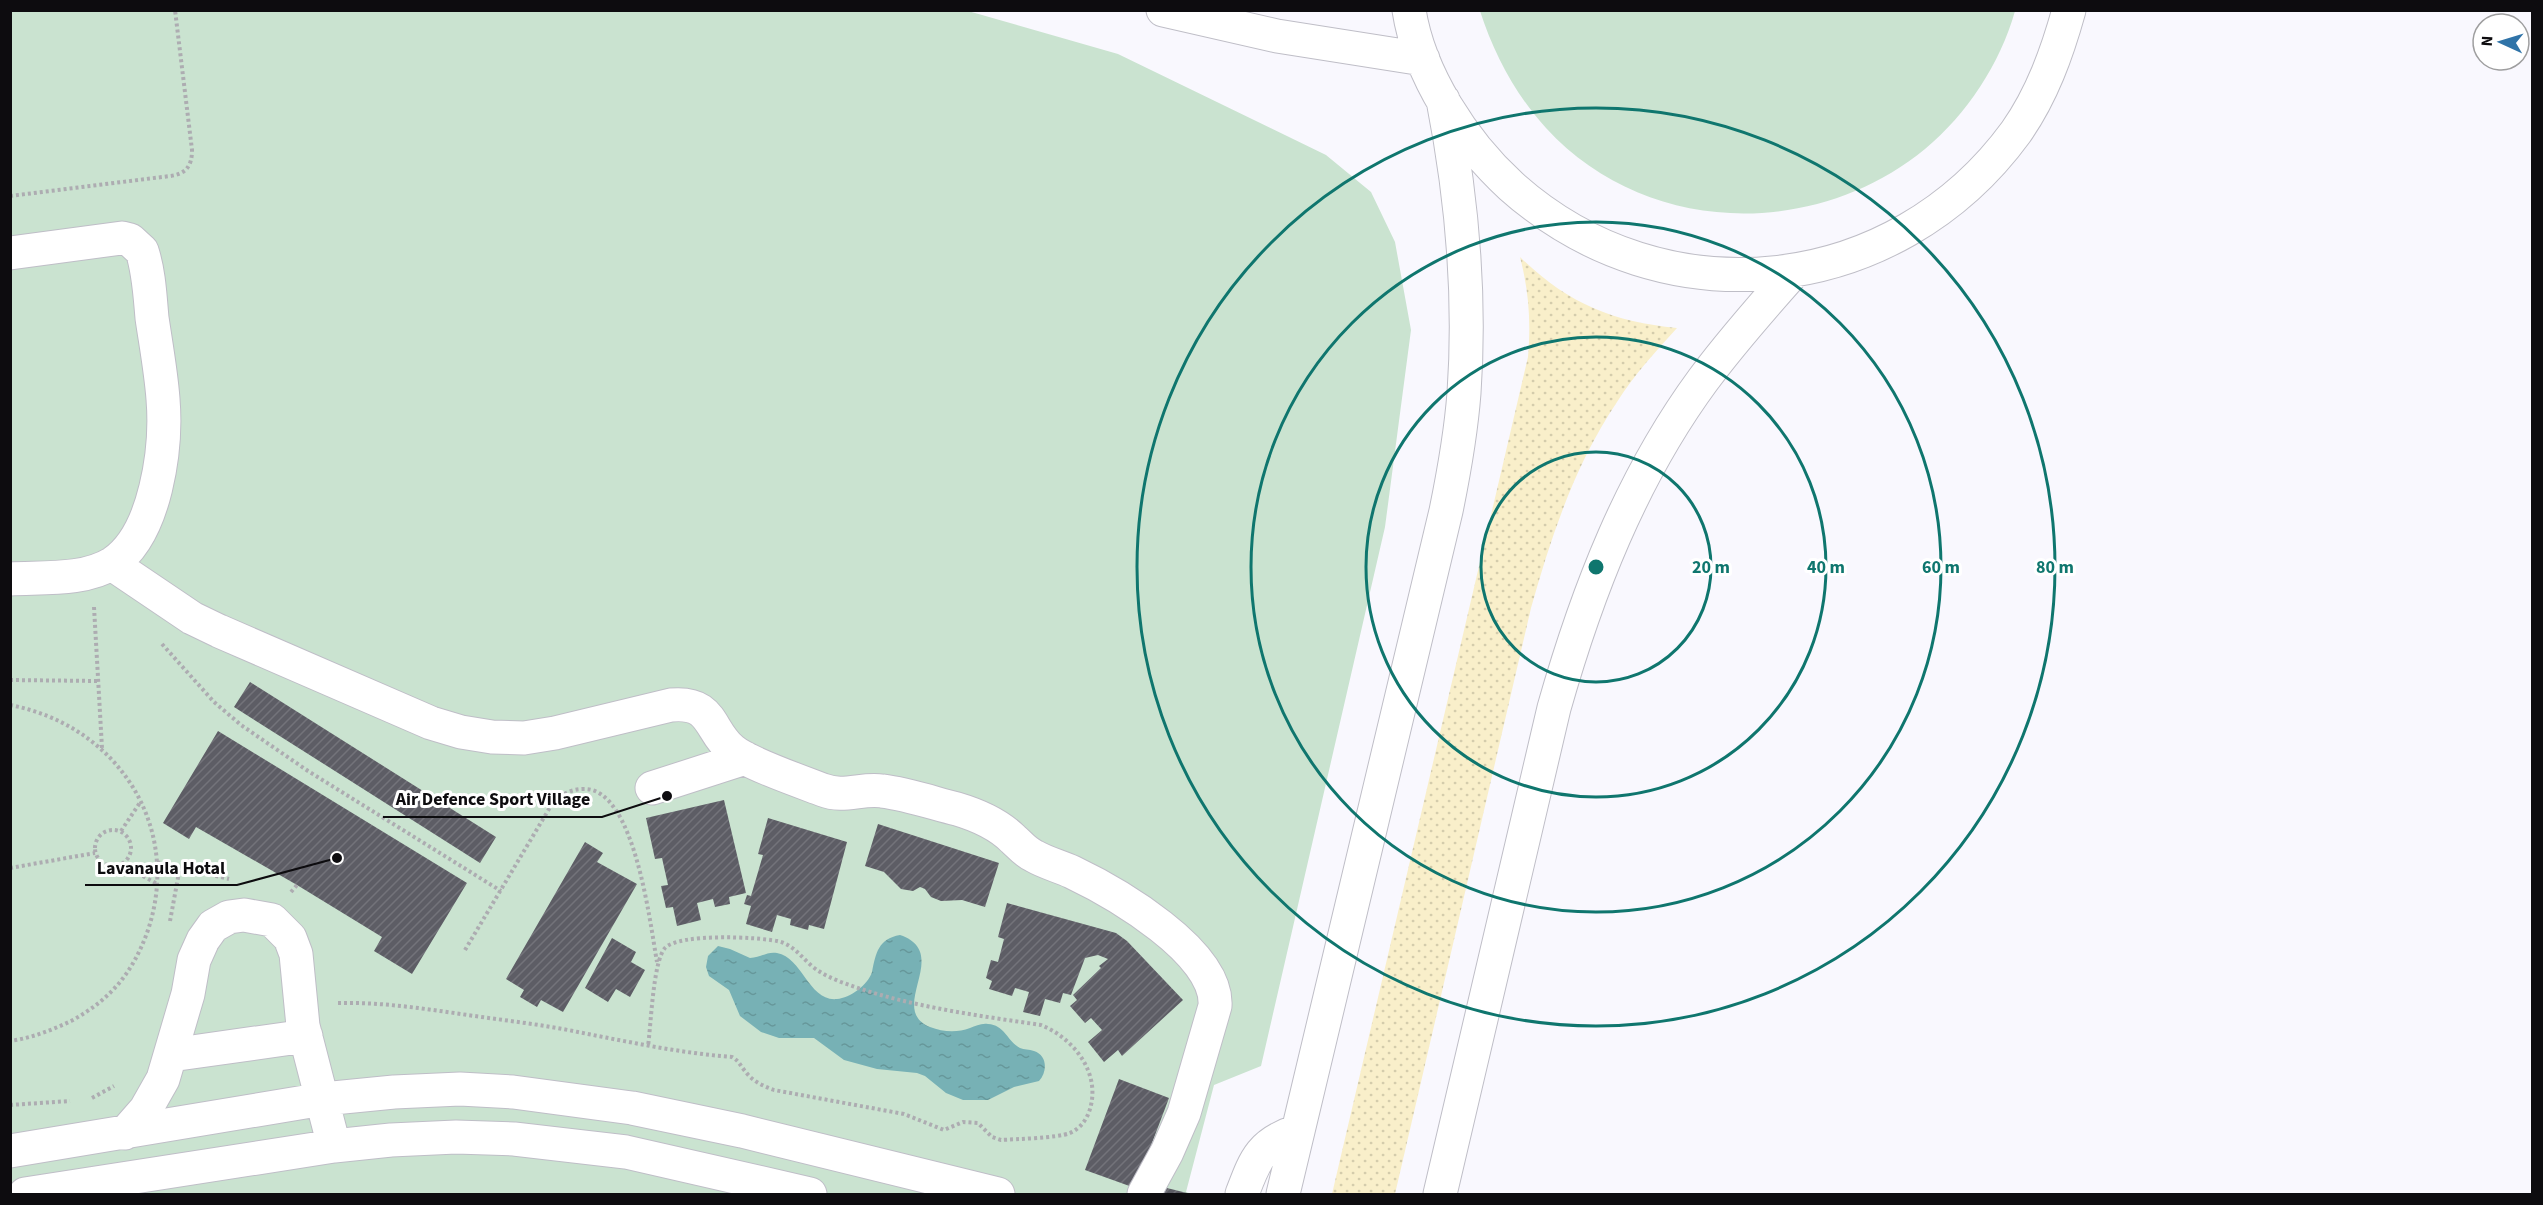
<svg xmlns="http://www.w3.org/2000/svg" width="2543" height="1205" font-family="'Source Sans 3',sans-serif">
	<defs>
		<pattern id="sand-dots" width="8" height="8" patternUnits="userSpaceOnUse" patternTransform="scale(1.5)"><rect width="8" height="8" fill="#f9efca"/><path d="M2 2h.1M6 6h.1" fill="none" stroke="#d4ccac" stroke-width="1.8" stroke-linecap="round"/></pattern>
		<pattern id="water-ripples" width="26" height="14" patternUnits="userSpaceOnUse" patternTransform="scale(1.5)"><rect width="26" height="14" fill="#77b1b5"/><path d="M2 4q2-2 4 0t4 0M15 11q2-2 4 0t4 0" fill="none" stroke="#66979a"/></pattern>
		<pattern id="building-hatch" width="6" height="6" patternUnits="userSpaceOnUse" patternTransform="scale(1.5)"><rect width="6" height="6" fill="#5d5d65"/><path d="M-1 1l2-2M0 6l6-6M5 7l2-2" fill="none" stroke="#73737a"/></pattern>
	</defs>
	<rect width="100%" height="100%" fill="#f9f8fe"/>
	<path fill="#cae3d0" d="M10 11H968L1118 54 1326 155 1371 192 1395 242 1411 330 1385 527 1261 1066 1214 1085 1186 1192 1192 1194H11Z
		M1480 11V10L2015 11C2000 64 1967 114 1925 149 1814 240 1645 236 1546 128 1515 94 1494 54 1480 11Z"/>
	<path fill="url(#sand-dots)" d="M1520 257C1567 303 1612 322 1677 328 1656 351 1634 375 1617 402 1575 464 1551 537 1531 608L1395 1194H1332L1528 357C1531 322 1529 292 1520 257Z"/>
	<path fill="url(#water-ripples)" d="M900 935C953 953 886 1009 930 1027 943 1032 957 1033 970 1028 976 1026 981 1023 988 1024 1005 1025 1007 1041 1020 1048 1024 1050 1029 1049 1034 1051 1047 1055 1048 1071 1039 1081L1014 1087 988 1100H963L946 1093 925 1076 917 1073 877 1069 844 1060 814 1038H779L761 1032 740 1016 729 990 709 976 706 967 708 956 718 946 730 949 750 958C760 958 767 951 777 953 803 958 809 1002 837 999 850 998 868 985 872 972 876 953 878 939 900 935Z"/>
	<path fill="url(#building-hatch)" d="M250 682 496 837 480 863 234 707Z
		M218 731 467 883 412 974 374 951 382 937 297 885 196 827 189 839 163 823Z
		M724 800 746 893 729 897 730 904 715 907 713 899 697 903 701 920 677 926 673 907 666 908 661 886 668 885 662 858 655 859 646 818Z
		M768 818 847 842 824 929 809 925 808 930 790 925 791 919 777 915 772 932 746 924 751 906 744 904 747 895 751 896 763 855 758 854Z
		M878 824 999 863 985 907 962 900 941 901 931 897 925 889 920 887 913 891 901 889 884 872 865 866Z
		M585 842 603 853 597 862 637 884 563 1012 541 1000 537 1007 520 997 524 990 506 979Z
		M1007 903 1116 933 1127 941 1183 1000 1122 1056 1118 1050 1104 1062 1088 1042 1102 1030 1091 1018 1085 1023 1070 1006 1077 1000 1073 995 1101 968 1099 966 1108 959 1098 955 1085 958 1071 995 1063 993 1060 1003 1045 999 1040 1016 1023 1012 1029 992 1015 988 1012 996 989 989 992 981 986 978 991 960 998 962 1004 939 998 937Z
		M612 938 636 952 631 962 645 970 630 997 616 989 608 1002 585 988Z
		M1119 1079 1169 1098 1135 1188 1085 1170Z
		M1159 1186 1191 1194H1157Z"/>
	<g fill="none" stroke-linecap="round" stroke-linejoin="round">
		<g stroke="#bfbec7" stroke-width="35">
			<path id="minor" d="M1163 10 1277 36 1423 59
				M1409 10C1419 75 1464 143 1511 186 1664 323 1895 298 2016 132 2042 95 2057 53 2069 10
				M10 253 122 238 130 240 142 251C149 272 150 296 152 318 156 345 161 372 163 399 167 448 156 534 113 563 84 581 43 577 10 579
				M112 564 192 618 219 631 431 723 461 732 492 737 524 738 555 733 671 705C714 701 708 730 732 750 747 763 802 782 823 790 843 798 862 788 882 791 907 794 933 803 957 809 977 815 998 824 1013 839 1020 845 1025 852 1034 856 1046 863 1059 866 1072 872 1114 892 1219 952 1215 1006L1184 1113 1167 1152 1144 1194
				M652 788 745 758
				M171 1055 306 1036
				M125 1133 146 1109 163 1079 188 994 194 960 203 940 213 926 229 917 244 915 272 920 290 938 296 954 303 1026 334 1146
				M10 1151 323 1099 394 1092 460 1089 513 1092 632 1108 742 1131 998 1194
				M25 1194 334 1146 391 1140 456 1137 514 1139 626 1152 810 1194
				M1242 1194C1255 1160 1260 1143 1298 1131
				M1283 1194 1446 511C1454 472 1461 432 1464 393 1471 293 1462 197 1443 100
				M1440 1194 1554 708C1587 592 1631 478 1703 380 1731 342 1762 307 1794 271"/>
		</g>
		<path stroke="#adacb1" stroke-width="4" stroke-dasharray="3 3" stroke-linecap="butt" d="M10 196 170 176C186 174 192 166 192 150L175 10
			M94 607 102 748
			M162 644 214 702 241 725 308 771 501 891
			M10 680 98 681
			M10 705C116 725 183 825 148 930 133 973 110 1000 71 1021 52 1030 32 1038 10 1041
			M95 848a18 18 0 1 1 36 0a18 18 0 1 1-36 0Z
			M121 831 141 801
			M157 862 229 879
			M122 864 157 884
			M10 868 95 853
			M291 892 297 885
			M170 921 180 867
			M465 950 552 804C561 794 571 789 584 789 635 788 650 924 657 962
			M338 1003C379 1002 420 1008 461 1014 500 1020 540 1024 578 1032 629 1042 680 1053 732 1057 739 1061 740 1065 745 1071 752 1081 763 1086 774 1090L904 1114 944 1130 963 1122 978 1123 992 1137 1001 1140C1017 1139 1057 1138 1070 1133 1081 1128 1087 1119 1090 1109 1101 1072 1073 1038 1041 1025 974 1015 905 1006 841 982 831 978 822 974 813 967 801 957 793 944 777 941 757 937 679 933 665 948 653 961 651 1026 648 1046
			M92 1098 114 1086
			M10 1105 70 1101"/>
		<use href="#minor" stroke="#fff" stroke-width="33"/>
	</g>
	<g fill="none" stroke="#0f766e" stroke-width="3">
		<circle cx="1596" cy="567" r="115"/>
		<circle cx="1596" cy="567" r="230"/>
		<circle cx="1596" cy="567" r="345"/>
		<circle cx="1596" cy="567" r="459"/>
	</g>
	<circle cx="1596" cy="567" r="9" fill="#0f766e" stroke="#fff" stroke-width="3"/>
	<g font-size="18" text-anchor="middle" font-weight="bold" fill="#0f766e" stroke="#fff" stroke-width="6" stroke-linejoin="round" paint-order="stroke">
		<text x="1711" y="573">20 m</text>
		<text x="1826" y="573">40 m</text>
		<text x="1941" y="573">60 m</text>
		<text x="2055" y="573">80 m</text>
	</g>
	<path fill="none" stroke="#0d0c0f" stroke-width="2" d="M667 796L602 817H383M337 858L237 885H85"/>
	<g fill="#0d0c0f" stroke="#fff" stroke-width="2">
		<circle cx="667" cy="796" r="6"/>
		<circle cx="337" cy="858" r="6"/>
	</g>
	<g font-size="18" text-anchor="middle" font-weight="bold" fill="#0d0c0f" stroke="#fff" stroke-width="6" stroke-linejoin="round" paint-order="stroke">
		<text x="493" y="805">Air Defence Sport Village</text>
		<text x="161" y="874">Lavanaula Hotal</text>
	</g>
	<rect width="2543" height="1205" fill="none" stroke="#0d0c0f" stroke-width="24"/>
	<g transform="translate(2501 42) rotate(274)"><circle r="28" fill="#ffffff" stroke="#9e9e9f" stroke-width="1.5"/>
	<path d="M0-4.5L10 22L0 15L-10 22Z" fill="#2f73a8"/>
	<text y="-9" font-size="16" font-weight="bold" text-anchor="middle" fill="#0d0c0f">N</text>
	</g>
</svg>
